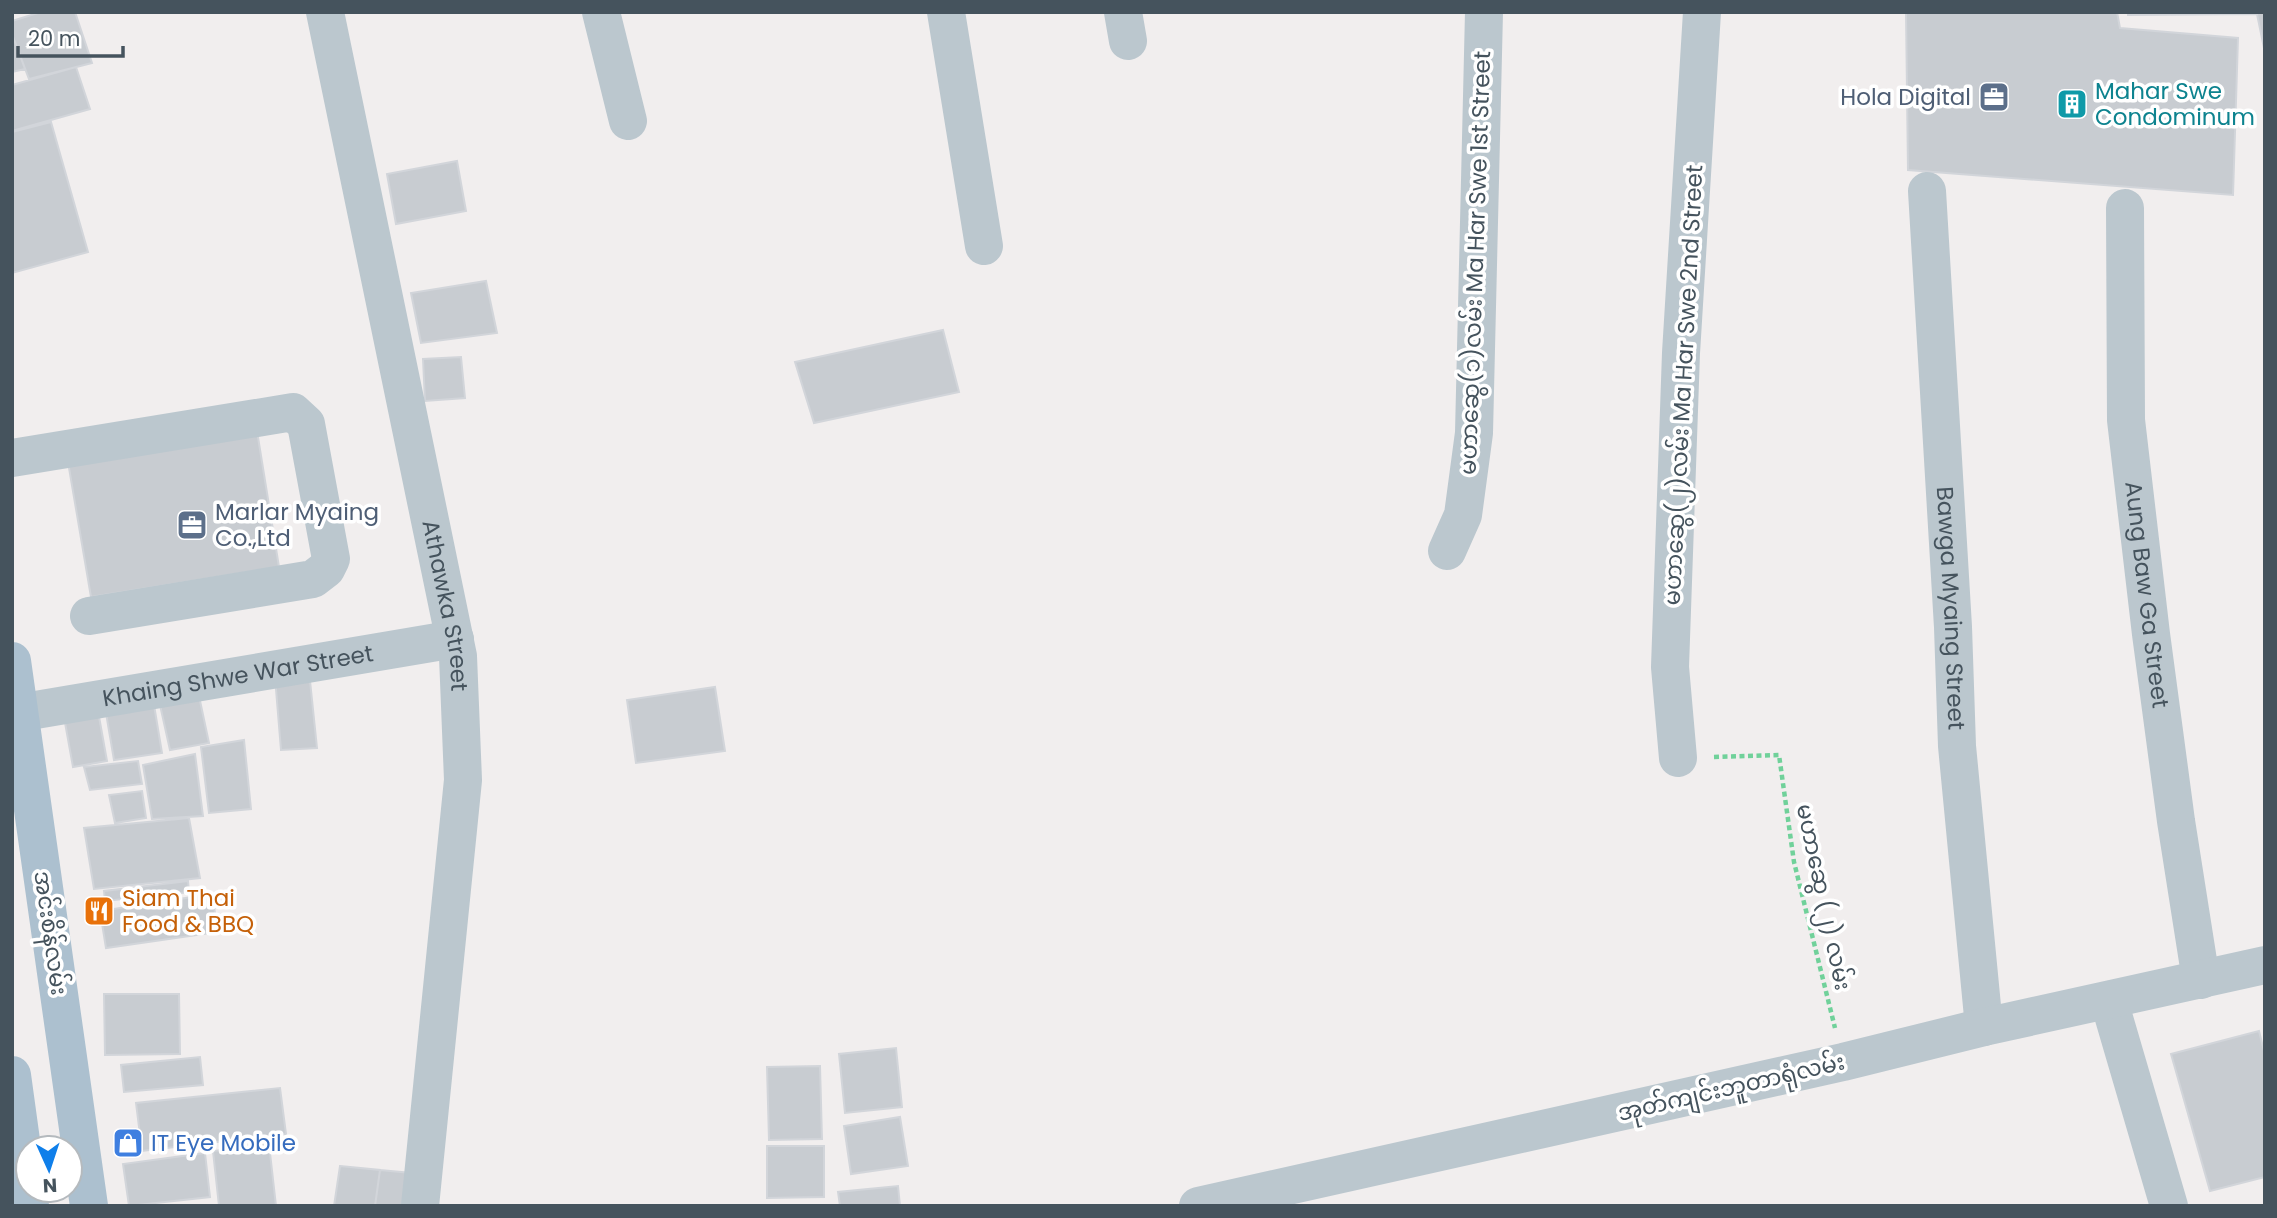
<svg xmlns="http://www.w3.org/2000/svg" width="2277" height="1218" font-family="Poppins,'Noto Sans Myanmar',sans-serif">
	<rect width="100%" height="100%" fill="#f1eeee"/>
	<path fill="#c8ccd1" stroke="#d2d5da" stroke-width="2" d="M41 12H75L92 63 29 79 12 34V21Z
		M1906 12H2117L2120 28 2238 38 2233 195 1908 170Z
		M2128 12H2265V53L2257 14 2128 15Z
		M12 34 25 69 12 72Z
		M76 67 90 109 12 131V85Z
		M51 122 88 252 12 273V132Z
		M457 161 466 211 396 224 387 174Z
		M486 281 497 333 421 343 411 293Z
		M943 330 959 392 814 423 795 362Z
		M461 357 465 398 425 401 423 359Z
		M257 431 279 567 91 597 68 462Z
		M309 671 317 748 281 750 275 677Z
		M715 687 725 751 636 763 627 700Z
		M199 696 209 743 170 750 160 705Z
		M153 699 162 753 114 760 105 707Z
		M98 711 107 761 73 767 64 717Z
		M244 740 251 809 209 813 201 747Z
		M195 754 203 816 152 819 143 765Z
		M138 761 142 784 90 790 84 767Z
		M142 791 146 818 115 823 109 795Z
		M189 818 200 878 94 889 84 828Z
		M188 881 189 892 105 901 104 891Z
		M212 894 218 932 106 948 100 911Z
		M104 994H179L180 1054 105 1055Z
		M2259 1031 2265 1055V1177L2210 1191 2171 1054Z
		M896 1048 902 1107 845 1113 839 1054Z
		M200 1057 203 1085 124 1092 121 1065Z
		M820 1066 822 1139 769 1140 767 1067Z
		M280 1088 286 1134 142 1151 136 1103Z
		M900 1117 908 1166 851 1174 844 1126Z
		M269 1144 276 1206H219L213 1151Z
		M767 1146H824V1197L767 1198Z
		M205 1153 210 1197 129 1206 123 1164Z
		M340 1166 380 1170 375 1206H334Z
		M380 1170 411 1173 406 1206H375Z
		M898 1186 900 1206H840L838 1192Z"/>
	<g fill="none" stroke-linecap="round" stroke-linejoin="round">
		<path stroke="#70d19a" stroke-width="4.5" stroke-dasharray="5 3.5" stroke-linecap="butt" d="M1714 757 1779 755 1794 862 1835 1028"/>
		<g stroke="#bbc7ce" stroke-width="38">
			<path id="s1" d="M325 12 458 656 463 780 420 1206"/>
			<path d="M601 12 628 121"/>
			<path d="M946 12 984 246"/>
			<path d="M1123 12 1128 41"/>
			<path id="s2" d="M1927 191 1953 627 1957 746 1984 1027"/>
			<path id="s3" d="M2125 208 2126 420 2151 634 2176 821 2201 980"/>
			<path d="M12 458 293 412 306 424 331 559 326 569 313 579 89 616"/>
			<path d="M1447 551 1463 515 1474 433 1484 12"/>
			<path id="s4" d="M12 714 455 639"/>
			<path d="M1678 758 1670 667 1681 353 1702 12"/>
			<path d="M2109 1001 2169 1206"/>
			<path d="M1198 1206 1843 1062 1984 1027 2265 965"/>
		</g>
		<path stroke="#acc0cf" stroke-width="38" d="M12 661 89 1206
			M12 1075 30 1206"/>
	</g>
	<defs>
		<g id="office-square" transform="scale(1.575)"><rect x="-9" y="-9" width="18" height="18" rx="4" fill="#5c6f8a" stroke="#fff"/><path d="M-6-3h4V-5.5h4V-3h4V5H-6ZM-1-4.5V-3h2v-1.5ZM-6 0V1H6V0Z" fill="#fff"/></g>
		<g id="building-square" transform="scale(1.575)"><rect x="-9" y="-9" width="18" height="18" rx="4" fill="#0f9aa8" stroke="#fff"/><path d="M-4-6H4V6H1V3H-1V6H-4ZM-2.5-4.3h1.7v1.8h-1.7ZM.8-4.3h1.7v1.8H.8ZM-2.5-1h1.7V.8h-1.7ZM.8-1h1.7V.8H.8Z" fill="#fff"/></g>
		<g id="restaurant-square" transform="scale(1.575)"><rect x="-9" y="-9" width="18" height="18" rx="4" fill="#e8710a" stroke="#fff"/><path d="M-5-6h1v4h1v-4h1v4h1v-4h1v5L-1.5 .5V6h-2V.5L-5-1ZM5-6V6H3V1.5H1.5Q1.5-4 5-6Z" fill="#fff"/></g>
		<g id="shop-square" transform="scale(1.575)"><rect x="-9" y="-9" width="18" height="18" rx="4" fill="#3f7fe0" stroke="#fff"/><path d="M-5-2.5h2.3a2.7 3.5 0 0 1 5.4 0H5L5.5 6h-11ZM-1.5-2.5h3a1.5 2.3 0 0 0-3 0Z" fill="#fff"/></g>
	</defs>
	<g fill-rule="evenodd">
		<use href="#office-square" x="1994" y="97"/>
		<use href="#building-square" x="2072" y="104"/>
		<use href="#office-square" x="192" y="525"/>
		<use href="#restaurant-square" x="99" y="911"/>
		<use href="#shop-square" x="128" y="1143"/>
	</g>
	<g text-anchor="middle" dominant-baseline="central" stroke-width="7" stroke-linejoin="round" paint-order="stroke">
		<g font-size="23" fill="#0d838f" stroke="#fff" text-anchor="start">
			<text x="2095" y="91">Mahar Swe<tspan x="2095" dy="26">Condominum</tspan></text>
		</g>
		<g font-size="23" fill="#4e5e75" stroke="#fff" text-anchor="end">
			<text x="1971" y="97">Hola Digital</text>
			<text x="215" y="512" text-anchor="start">Marlar Myaing<tspan x="215" dy="26">Co.,Ltd</tspan></text>
		</g>
		<g font-size="23" fill="#45535d" stroke="#fff">
			<text transform="translate(1475 263) rotate(-88)">မဟာဆွေ(၁)လမ်း Ma Har Swe 1st Street</text>
			<text transform="translate(1683 385) rotate(-87)">မဟာဆွေ(၂)လမ်း Ma Har Swe 2nd Street</text>
			<text stroke="none"><textPath href="#s3" startOffset="388">Aung Baw Ga Street</textPath></text>
			<text stroke="none"><textPath href="#s1" startOffset="606">Athawka Street</textPath></text>
			<text stroke="none"><textPath href="#s2" startOffset="418">Bawga Myaing Street</textPath></text>
			<text stroke="none"><textPath href="#s4" startOffset="229">Khaing Shwe War Street</textPath></text>
			<text transform="translate(1824 897) rotate(78)">မဟာဆွေ (၂) လမ်း</text>
			<text transform="translate(51 933) rotate(82)">အင်းစိန်လမ်း</text>
			<text transform="translate(1731 1087) rotate(-13)">အုတ်ကျင်းဘူတာရုံလမ်း</text>
		</g>
		<g font-size="23" fill="#c56008" stroke="#fff" text-anchor="start">
			<text x="122" y="898">Siam Thai<tspan x="122" dy="26">Food &amp; BBQ</tspan></text>
		</g>
		<g font-size="23" fill="#366cbe" stroke="#fff" text-anchor="start">
			<text x="151" y="1143">IT Eye Mobile</text>
		</g>
	</g>
	<rect width="2277" height="1218" fill="none" stroke="#45535d" stroke-width="28"/>
	<g transform="translate(49 1169) rotate(177)"><circle r="33" fill="#ffffff" stroke="#b5babe" stroke-width="2"/>
	<path d="M0-5L12 26L0 18L-12 26Z" fill="#0f7fea"/>
	<text y="-10" font-size="19" font-weight="bold" text-anchor="middle" fill="#45535d">N</text>
	</g>
	<path d="M18 46v10h105v-10" fill="none" stroke="#45535d" stroke-width="3.5"/>
	<text x="28" y="46" font-size="21" fill="#45535d" stroke="#ffffff" stroke-width="5" paint-order="stroke">20 m</text>
</svg>
